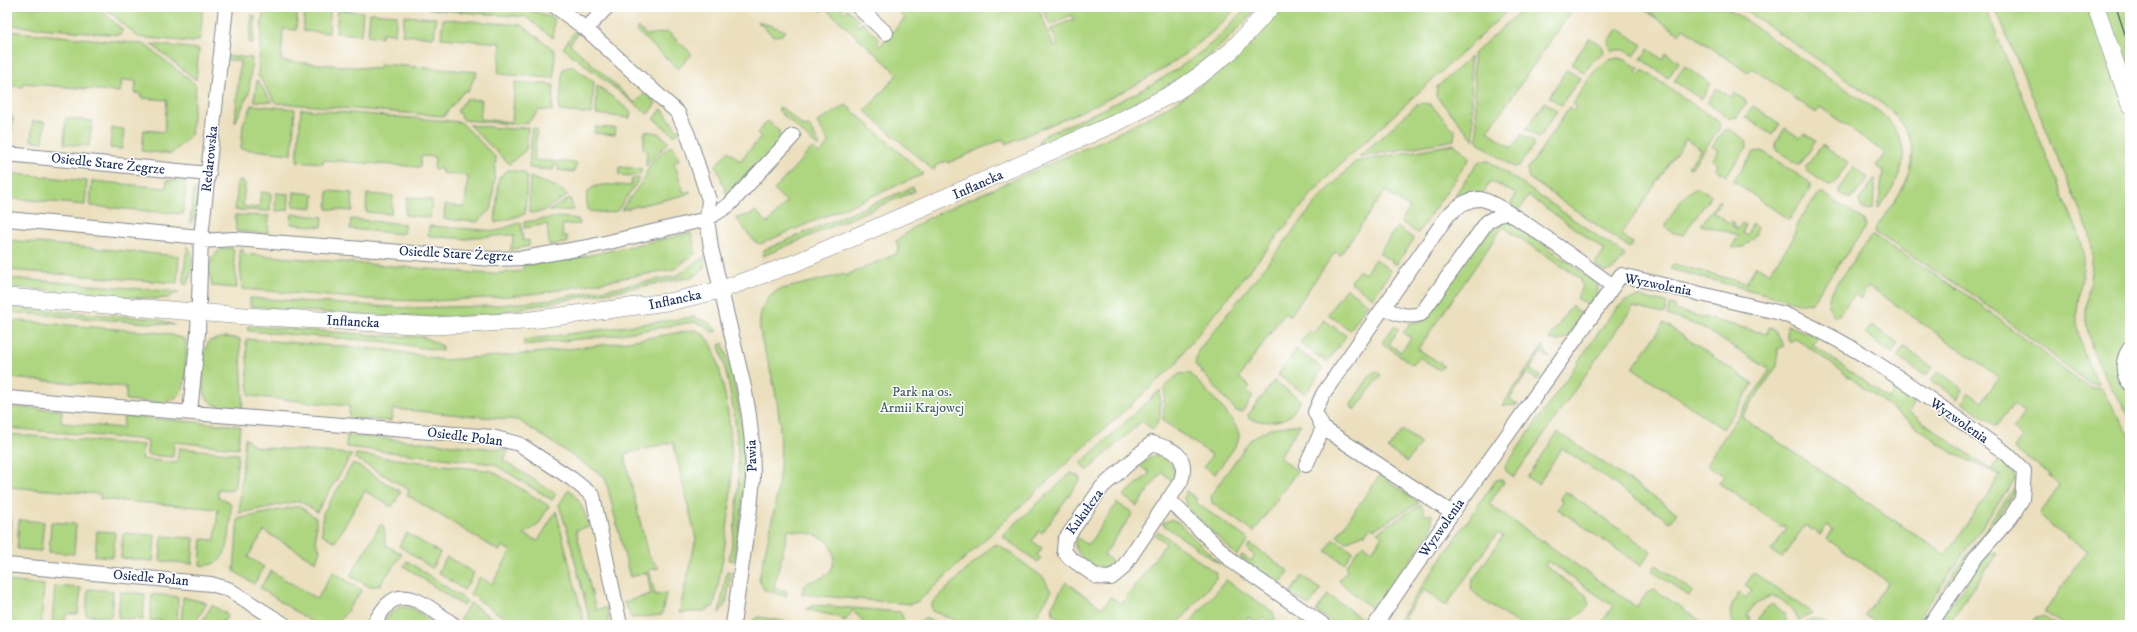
<svg xmlns="http://www.w3.org/2000/svg" width="2137" height="632" font-family="'IM FELL DW Pica',serif">
	<rect width="100%" height="100%" fill="#fff"/>
	<filter id="ink" filterUnits="userSpaceOnUse"><feTurbulence type="fractalNoise" baseFrequency=".025" numOctaves="2"/><feDisplacementMap in="SourceGraphic" scale="8" xChannelSelector="R" yChannelSelector="G"/><feConvolveMatrix kernelMatrix="1 2 1 2 8 2 1 2 1" color-interpolation-filters="sRGB"/></filter>
	<filter id="wash" filterUnits="userSpaceOnUse"><feTurbulence type="fractalNoise" baseFrequency=".012" numOctaves="4" result="noise"/><feDisplacementMap in="SourceGraphic" scale="16" xChannelSelector="R" yChannelSelector="G"/><feGaussianBlur stdDeviation="0.9" result="paint"/><feColorMatrix in="noise" values="0 0 0 0 0 0 0 0 0 0 0 0 0 0 0 0 0 1.4 0 .05"/><feComposite in="paint" operator="in"/></filter>
	<g filter="url(#wash)">
		<rect width="100%" height="100%" fill="#ebdfbd"/>
		<path fill="#aed580" stroke="#64826f" d="M13 7H97L123 30 119 35 63 30 62 27 60 30 7 25V14Z
			M104 7H154L158 11 161 7H203L200 39 193 42 138 37Z
			M268 7H298L296 30 283 29 281 61 379 69 380 64 477 72 468 91H464L444 116 276 103 258 75 263 11Z
			M305 7 330 10 329 33 303 31Z
			M427 7C468 7 516 0 554 19L553 38 526 17 427 9Z
			M627 7H644V8L638 14 625 9Z
			M818 7H844L841 10 843 13 847 9 859 20 855 24 858 26 862 23 880 39 877 43 880 46 905 18 893 7H1038L1054 47 1058 45 1051 29 1074 19 1071 15 1050 25 1042 7H1237C1172 79 1092 106 1006 144L1003 139 948 163 947 161 935 166V169L933 170 865 111 898 74 825 8 821 11Z
			M1247 7H1258C1240 26 1223 46 1202 62 1154 99 1096 121 1041 146L1039 140 1043 136C1096 112 1151 90 1197 55 1216 41 1231 24 1247 7Z
			M1283 7H1512L1336 168 1311 195 1185 350 1176 364 1070 460 919 601 910 604 801 594 805 585C811 579 820 581 827 574 832 570 834 564 834 557 832 533 807 533 788 530L774 588 787 591 786 596 764 590 759 579C770 529 784 480 780 429 779 409 775 389 770 369 766 353 758 336 760 319 761 306 768 297 778 290L844 274 845 276 898 253 897 250 899 249 896 241C907 233 918 223 931 217 957 204 984 193 1011 181 1116 134 1210 101 1283 7Z
			M1525 7H1574L1488 131 1512 148 1522 134 1535 143 1519 166 1513 167 1478 142 1473 54Z
			M1641 7H1726L1881 113C1917 147 1904 172 1880 207L1878 208 1883 171 1876 166 1885 153 1820 107 1816 113 1752 68 1748 73 1683 28 1679 34Z
			M1741 7H1985L2080 237C2088 263 2078 288 2077 315 2076 339 2087 364 2099 384H2090L1975 296 1876 233 1875 229C1906 185 1935 153 1887 107Z
			M1995 7H2130V418C2112 387 2086 353 2086 314 2086 286 2098 261 2089 232Z
			M338 10 363 12 361 35 336 33Z
			M370 13 397 15 395 34 382 33V37L368 36Z
			M252 15 255 16 253 43H249Z
			M404 16 436 18 434 37 402 35Z
			M443 19 522 25 554 50 555 53 554 78 498 74 501 43 441 38Z
			M757 21 786 31 782 35 773 36Z
			M638 27 646 35 668 32 692 54 678 69 636 30Z
			M1618 28 1642 45 1635 55 1624 50H1611L1608 42Z
			M7 31 144 44 196 85 191 135 171 154 142 151 144 130 164 132 167 100 141 98V94L135 93 136 81 122 80 120 92 23 83V87L7 85Z
			M575 31 578 33 570 44 635 103 645 93 656 103 648 114 563 48Z
			M1590 38 1602 46 1604 52 1593 61 1584 73 1571 64Z
			M151 44 199 49 196 80Z
			M1648 49 1662 59 1666 53 1679 62 1668 78 1641 59Z
			M228 56 252 58 249 93 235 123 240 61 227 60Z
			M1470 57 1474 140 1436 96 1437 87Z
			M1618 58 1625 60 1639 68 1636 73 1639 75 1643 70 1719 122 1720 128 1691 168 1688 167 1701 149 1686 139 1621 235 1633 243 1630 248 1529 178 1527 170 1570 107 1574 110 1577 106 1573 104C1584 87 1596 60 1618 58Z
			M572 66 594 82 592 114 559 111 563 69Z
			M1685 66 1711 84 1701 99 1674 81Z
			M1567 70 1580 78 1561 105 1549 97Z
			M257 80 272 102 254 101Z
			M515 82 554 85 552 111 539 110 528 123 511 124 464 120 457 111 466 99 482 100 480 119 512 122Z
			M597 85 631 112 630 118 596 114Z
			M1717 88 1731 98 1735 93 1747 102 1737 117 1729 118 1707 103Z
			M1545 102 1557 111 1539 138 1526 129Z
			M1419 103 1430 104 1455 131 1454 140 1359 157Z
			M252 105 295 109 292 154 241 149 243 124Z
			M846 105 924 174 760 244 754 241 736 218 752 214 755 211 768 223 787 202 774 190 812 148 819 154 829 143 817 122Z
			M1753 106 1780 124 1772 135 1745 117Z
			M781 107 804 127 809 126 820 145 818 147 778 110Z
			M301 109 461 122 496 158 492 208 477 222 444 219 445 205 465 207 468 176 442 173V169H434L435 157 421 156 420 167 324 160 323 163 297 161Z
			M662 109 679 132 675 136 654 119Z
			M7 117H13L12 131 7 129Z
			M66 118 92 121 89 146 64 144Z
			M33 121 45 122 43 142 31 141Z
			M768 121 779 131 780 142 728 198 716 165 728 151 740 161 761 137 757 133Z
			M469 125 511 129 528 127 526 150 509 164Z
			M595 127 616 128 615 135 594 133Z
			M112 128 124 129 122 149 110 148Z
			M532 128 537 129 534 160 577 163 574 172 558 170 559 166 554 165 553 170 529 168Z
			M1785 128 1800 138 1804 133 1816 141 1801 163 1797 164 1777 150 1775 143Z
			M1729 129 1746 140 1747 147 1726 176 1715 169 1718 164 1712 160 1719 151 1712 146 1724 130Z
			M645 131 658 133 669 142 646 166 647 150 643 149Z
			M1454 144 1469 156V159L1418 233 1401 222 1410 208 1385 191 1340 255 1335 252 1290 316 1284 313 1239 378 1250 386 1247 391 1253 396 1242 412 1236 411 1195 364 1198 351 1317 201 1355 162Z
			M673 145 679 160 674 162 684 193 690 191 689 194 621 210 645 178C646 166 663 150 673 145Z
			M1822 145 1848 163 1833 185 1829 186 1807 171 1806 167Z
			M1762 151 1810 183V189L1789 220 1733 181 1754 152Z
			M1489 161 1625 255C1619 263 1616 269 1606 272L1596 267V262L1605 250 1529 196 1521 208 1514 210 1509 207 1516 194 1490 181 1484 193H1470L1458 197 1455 195 1478 162Z
			M619 167 642 169 640 174 632 176 619 175Z
			M1854 167 1868 178 1853 198H1848L1839 193V189Z
			M508 170 524 172 527 177 525 214 495 223 499 178Z
			M7 173 87 181 85 205 7 198Z
			M530 177 559 188 568 195 541 212 529 213Z
			M640 178 617 211 608 213 589 211C577 178 611 185 631 186L632 179Z
			M1875 178 1873 209 1865 210 1861 207 1859 201Z
			M167 180 186 182 183 214 90 206 92 181 166 188Z
			M238 180 245 183 243 206 259 208 261 192 271 193 270 211 235 210Z
			M913 187 915 191 763 256 764 250Z
			M194 188C202 198 199 216 190 224Z
			M1698 188 1712 195 1683 235 1671 232 1666 227 1667 223C1674 212 1683 191 1698 188Z
			M328 191 353 193 352 211 327 209Z
			M294 192 314 194 313 208 293 206Z
			M276 193 289 194 288 210 275 211Z
			M1823 193 1864 220 1866 227 1811 303 1803 304 1670 269 1673 264 1746 283 1756 266 1769 273 1793 239 1797 224 1818 194Z
			M367 194 393 196 391 214 366 212Z
			M407 197 432 200 430 218 405 215Z
			M570 198 574 210 548 211Z
			M1719 200 1721 201 1713 212 1729 223 1732 221 1734 223 1732 226 1738 229 1742 223 1745 225 1743 233 1748 236 1752 223 1757 228 1755 236 1744 247 1731 248 1739 235 1701 225Z
			M292 214 323 217 322 227 291 224Z
			M235 215 269 216 268 234 236 231Z
			M559 217 578 219 580 224 562 225 563 236H567V243L549 245 547 224 524 228V222Z
			M351 219 405 224 403 234 350 229Z
			M1504 220H1510L1597 283 1598 292 1589 306 1577 298 1582 286 1580 278 1503 227 1418 349 1444 366 1440 370 1419 357 1413 365 1382 343 1394 326 1399 329 1389 344 1401 352 1411 338 1403 333 1410 323 1421 321 1491 225Z
			M518 223H521L523 241 529 240V246L510 250 515 235 473 237 468 239 428 236 429 226 497 231Z
			M1397 227 1414 239 1396 265 1379 253Z
			M691 233 696 253 674 269 541 293 487 298 433 301 379 300 242 289 239 249H243V254L490 274 523 271V265L577 258Z
			M1871 236H1874L1973 299 2089 388H2101L2130 436V625H2063L2046 613V609L2087 551 2052 527 2040 514 2060 485 2050 477 2049 473 2014 448 2022 437 2013 430 2025 413 2013 404 1996 426 1962 402 1969 393 1982 402 1999 377 1869 286 1860 299 1854 294 1839 315 1833 316 1828 305 1830 294Z
			M7 240 179 256 177 283 7 270Z
			M187 245C196 255 192 274 187 284H183Z
			M233 248 237 288 212 286 209 271 212 257 221 249Z
			M705 256 704 269 693 277 490 314C410 322 330 313 250 306V298L406 308 488 306 542 301 677 276Z
			M1375 259 1391 271 1373 298 1351 282 1359 270 1365 274Z
			M7 278 179 292 167 298 154 299 7 287Z
			M1346 288 1368 304 1350 330 1328 314Z
			M1639 297 1667 303 1664 314 1633 307 1514 477 1506 471 1505 467 1612 313 1625 301Z
			M1670 304 1675 305V310L1767 334 1769 327 1773 328 1784 346 1778 349 1777 366 1742 417 1945 555 2001 475 1952 453 1810 348 1795 339 1790 342 1787 337V325L1818 337 1813 345 1889 399 1897 388 1916 401 1909 412 1991 470 1999 459 2011 468 2016 478 1914 625H1876L1877 623 1865 615 1888 582 1827 539 1833 529 1827 525 1820 535 1805 525 1782 558 1771 551 1787 528 1783 525 1782 527 1719 483 1724 476 1706 464 1770 370 1702 327 1667 315Z
			M1572 305 1582 316 1566 338 1558 341 1549 339Z
			M7 307 158 319 174 325 8 312Z
			M694 317 708 322 718 331 712 332 704 325 693 322 609 336 524 345V340Z
			M7 320 164 333 185 339C187 350 186 360 186 371 184 412 156 402 126 400V387L7 378Z
			M1324 320 1346 336 1327 362 1300 343 1309 331 1314 334Z
			M1664 323 1753 384 1723 429 1633 368Z
			M1872 325 1898 344 1892 353 1865 334Z
			M248 326 388 336 424 337 442 346V351L388 342 248 331Z
			M695 330C713 335 716 357 720 372 741 455 730 524 714 606L704 611 679 613 696 539 673 442 624 454 648 555 659 568 649 570 655 595 666 593 662 615 632 618 624 602 651 594 647 573 630 577 605 477 518 420 393 409 391 421 349 418V406L249 396 246 339 389 350 443 360 525 354 610 344Z
			M225 337 240 339 243 396 242 409C212 407 201 405 203 372 204 361 204 351 209 341Z
			M723 343C729 365 736 387 739 409 748 459 743 511 734 561L729 560C745 481 740 422 719 345Z
			M1543 346 1549 358 1541 352 1530 369 1540 376 1537 380 1527 373 1510 399 1518 405 1502 406Z
			M1904 347 1932 367 1926 376 1897 357Z
			M1296 349 1323 369 1305 394 1278 375Z
			M1376 371 1381 375 1355 410 1351 407 1352 402 1372 373Z
			M1938 371 1963 389 1957 398 1931 380Z
			M1190 373C1200 385 1242 424 1239 438 1236 448 1221 465 1215 474L1204 467 1212 455 1163 421 1165 386 1179 374Z
			M1274 381 1301 400C1298 405 1294 412 1289 416 1279 424 1260 422 1249 419L1248 415Z
			M1160 390V418L1153 430 1142 421 1087 471 1081 464 1083 461Z
			M7 407 62 410 61 423 123 428 124 416 240 426 238 448 174 442 173 457 147 455 148 440 7 428Z
			M1301 424 1279 457 1297 471 1254 532 1212 503 1211 495 1250 440 1270 428Z
			M1402 430 1421 443 1407 462 1388 449Z
			M1558 432 1677 513 1670 522 1562 448 1538 484 1527 477Z
			M7 434 143 445 141 459 177 463 179 448 238 454 235 486 232 490 218 489V498L224 499 231 504C229 528 234 569 200 565L202 539 215 540 218 509 100 499V494L7 487Z
			M347 435 509 450 503 460 556 494 552 500 494 464 346 447Z
			M245 438 256 447 352 454 317 512 300 501 239 513Z
			M356 454 492 471 549 506 538 525 524 534 538 541 556 511 585 625H515L470 594 480 577 492 584 511 551 502 546 499 551 407 495 409 490 355 458Z
			M1155 455C1168 456 1179 467 1172 481L1162 472 1137 506 1123 496 1150 473 1139 465Z
			M353 463 401 492 392 507 365 491 335 542 322 534 323 513Z
			M1071 473 1081 478 1042 533 1039 531 1032 541 1042 548 1037 555 1041 558 1038 562 1004 538V534Z
			M1380 475 1419 503 1374 529 1371 527 1365 534 1345 542 1337 536Z
			M1500 479 1504 482 1489 504 1637 607 1647 593 1655 590 1707 625H1600L1613 606 1548 561 1545 566 1586 595 1589 605C1579 623 1541 628 1522 625 1516 624 1475 595 1472 590 1471 587 1471 584 1472 581L1503 536 1497 533 1446 606 1424 590 1404 617 1413 625H1395L1496 480Z
			M2017 484 2013 496 1947 591 1944 588Z
			M569 489C580 500 585 512 589 527L576 530 596 610 608 607V623L591 625 568 533 559 505Z
			M1186 491 1197 499 1195 502 1249 540 1237 556 1188 508 1184 498Z
			M1565 491 1651 551 1641 566 1558 509 1563 501 1560 499Z
			M1117 503 1133 513 1104 555 1115 563 1109 567 1102 568C1089 565 1070 552 1076 537L1088 545Z
			M1421 505 1425 515 1432 514V526L1430 532 1375 612 1339 581 1347 570 1346 565 1363 544 1372 551 1383 536 1377 532Z
			M299 506 316 518V542L320 550 316 562 264 531 248 557 264 567 254 584 234 571 238 519Z
			M7 519H11L9 548H7Z
			M1171 519 1179 523 1221 565 1162 524Z
			M19 520 44 522 41 551 17 549Z
			M51 522 76 524 74 554 49 552Z
			M381 524 384 526 386 545 402 554 380 585 370 587 350 576Z
			M97 531 115 532 113 557 95 556Z
			M1158 531 1216 573V578L1177 625H1069L1053 614 1052 606 1066 582 1102 608 1111 597 1122 604 1166 543 1155 535Z
			M123 533 155 535 153 561 121 558Z
			M407 533 440 553 432 568 399 546Z
			M162 536 194 538 192 564 160 561Z
			M1334 539 1353 551 1344 563 1326 551Z
			M1250 544 1289 571 1279 585 1240 558 1242 555 1251 561 1255 555 1247 549Z
			M993 545H999L1044 578 1051 592 1031 625H966L932 611 931 605 934 601Z
			M1991 553 1997 554 1952 619 1960 625H1936L1986 556Z
			M447 557 474 573 464 590 438 572Z
			M407 561 467 601 463 606 404 566Z
			M1656 565 1693 591 1689 596 1652 571Z
			M271 571 317 599 333 572 362 590 337 625H316L260 588Z
			M727 571 732 572 726 603 719 613Z
			M1754 573 1812 613 1799 621C1795 611 1780 594 1769 597 1762 599 1762 603 1755 604L1746 616 1750 618 1749 625H1733C1727 613 1732 603 1739 593L1746 598 1752 590 1745 585Z
			M1302 576 1321 590 1309 606 1290 593Z
			M1226 580 1273 612 1276 625 1263 618 1259 624 1248 617 1242 625H1188Z
			M7 581 44 585 41 625H7Z
			M55 586 81 588 78 614H66L65 625H52Z
			M88 589 113 591 111 617 86 615Z
			M1943 590 1945 594 1925 625H1919Z
			M120 592 145 594 143 620 118 618Z
			M152 594 178 597 177 625H164V621L150 620Z
			M1328 595 1361 618 1356 625H1336L1316 611Z
			M183 597 207 603 194 625H181Z
			M470 603 502 625H469L460 619Z
			M1773 604 1785 614 1787 625H1758C1758 617 1765 607 1773 604Z
			M212 605 228 615 224 621 209 625H200Z
			M815 605 901 612 905 625H866L853 610 845 621 838 617 806 609Z
			M400 607 412 608 438 625H382L389 615Z
			M759 617 789 622 793 625H752L753 620Z
			M2044 617 2056 625H2032L2036 618Z
			M924 618 943 625H915Z
			M1812 619H1820L1829 625H1808L1805 623Z"/>
		<path fill="#8ab66e" stroke="#527266" d="M2130 467V500C2125 489 2124 477 2130 467Z"/>
	</g>
	<g filter="url(#ink)">
		<g fill="none" stroke-linecap="round" stroke-linejoin="round">
			<g stroke="#83878e" stroke-width="16">
				<path id="minor" d="M556 7 586 29 607 7
					M858 7 886 33
					M586 29 678 113 688 135 709 200 707 219 711 248 744 387 749 415 752 443 753 478 750 508 733 625
					M7 154 209 174
					M7 219 201 237
					M201 241 234 239 492 259 524 258 588 247 707 219 729 205 793 136
					M1383 308C1397 314 1407 318 1421 314L1487 222 1506 211
					M2130 348C2122 360 2121 373 2130 384
					M7 398 492 437 519 444 572 479 593 496 620 625
					M190 412 198 333 201 237 226 7
					M1152 443C1174 450 1189 455 1181 481L1122 569 1111 578 1097 577 1070 558 1064 551 1065 540 1102 487Z
					M1306 465 1323 428
					M1168 499 1233 562 1324 625
					M1452 513 1323 428 1315 412 1323 394 1448 215C1458 207 1466 199 1480 199 1497 199 1593 272 1613 286
					M7 565 211 584 228 589 285 625
					M373 625C377 619 382 610 388 604 408 585 436 613 454 625
					M1375 625 1452 513 1621 275 1781 313C1862 345 1935 404 2006 453L2024 471 2022 499 2011 517 1976 557 1930 625"/>
			</g>
			<g stroke="#83878e" stroke-width="18">
				<path id="tertiary" d="M2096 7 2130 105
					M7 297 245 316 434 326 524 321 674 301 720 290 795 263 1118 122 1177 91 1206 71 1232 50 1271 7"/>
			</g>
			<use href="#minor" stroke="#fff" stroke-width="14"/>
			<use href="#tertiary" stroke="#fff" stroke-width="17"/>
			<path stroke="#1b2f5e" stroke-width="1" d="M2116 7 2130 49
				M2126 7 2130 18"/>
		</g>
	</g>
	<g text-anchor="middle" dominant-baseline="central" stroke-width="3" stroke-linejoin="round" paint-order="stroke">
		<g font-size="14" fill="#1b2f5e" stroke="#fff">
			<text transform="translate(210 159) rotate(-84)">Redarowska</text>
			<text transform="translate(108 164) rotate(6)">Osiedle Stare Żegrze</text>
			<text transform="translate(978 185) rotate(-24)">Inflancka</text>
			<text transform="translate(456 254) rotate(3)">Osiedle Stare Żegrze</text>
			<text transform="translate(1658 285) rotate(11)">Wyzwolenia</text>
			<text transform="translate(675 300) rotate(-12)">Inflancka</text>
			<text transform="translate(353 322) rotate(3)">Inflancka</text>
			<text transform="translate(1959 421) rotate(35)">Wyzwolenia</text>
			<text transform="translate(465 437) rotate(7)">Osiedle Polan</text>
			<text transform="translate(752 456) rotate(-92)">Pawia</text>
			<text transform="translate(1085 512) rotate(-54)">Kukułcza</text>
			<text transform="translate(1442 528) rotate(-55)">Wyzwolenia</text>
			<text transform="translate(151 578) rotate(5)">Osiedle Polan</text>
		</g>
		<g font-size="14" fill="#476168" stroke="#fff">
			<text x="922" y="392">Park na os.<tspan x="922" dy="16">Armii Krajowej</tspan></text>
		</g>
	</g>
	<rect width="2137" height="632" fill="none" stroke="#fff" stroke-width="24"/>
</svg>
